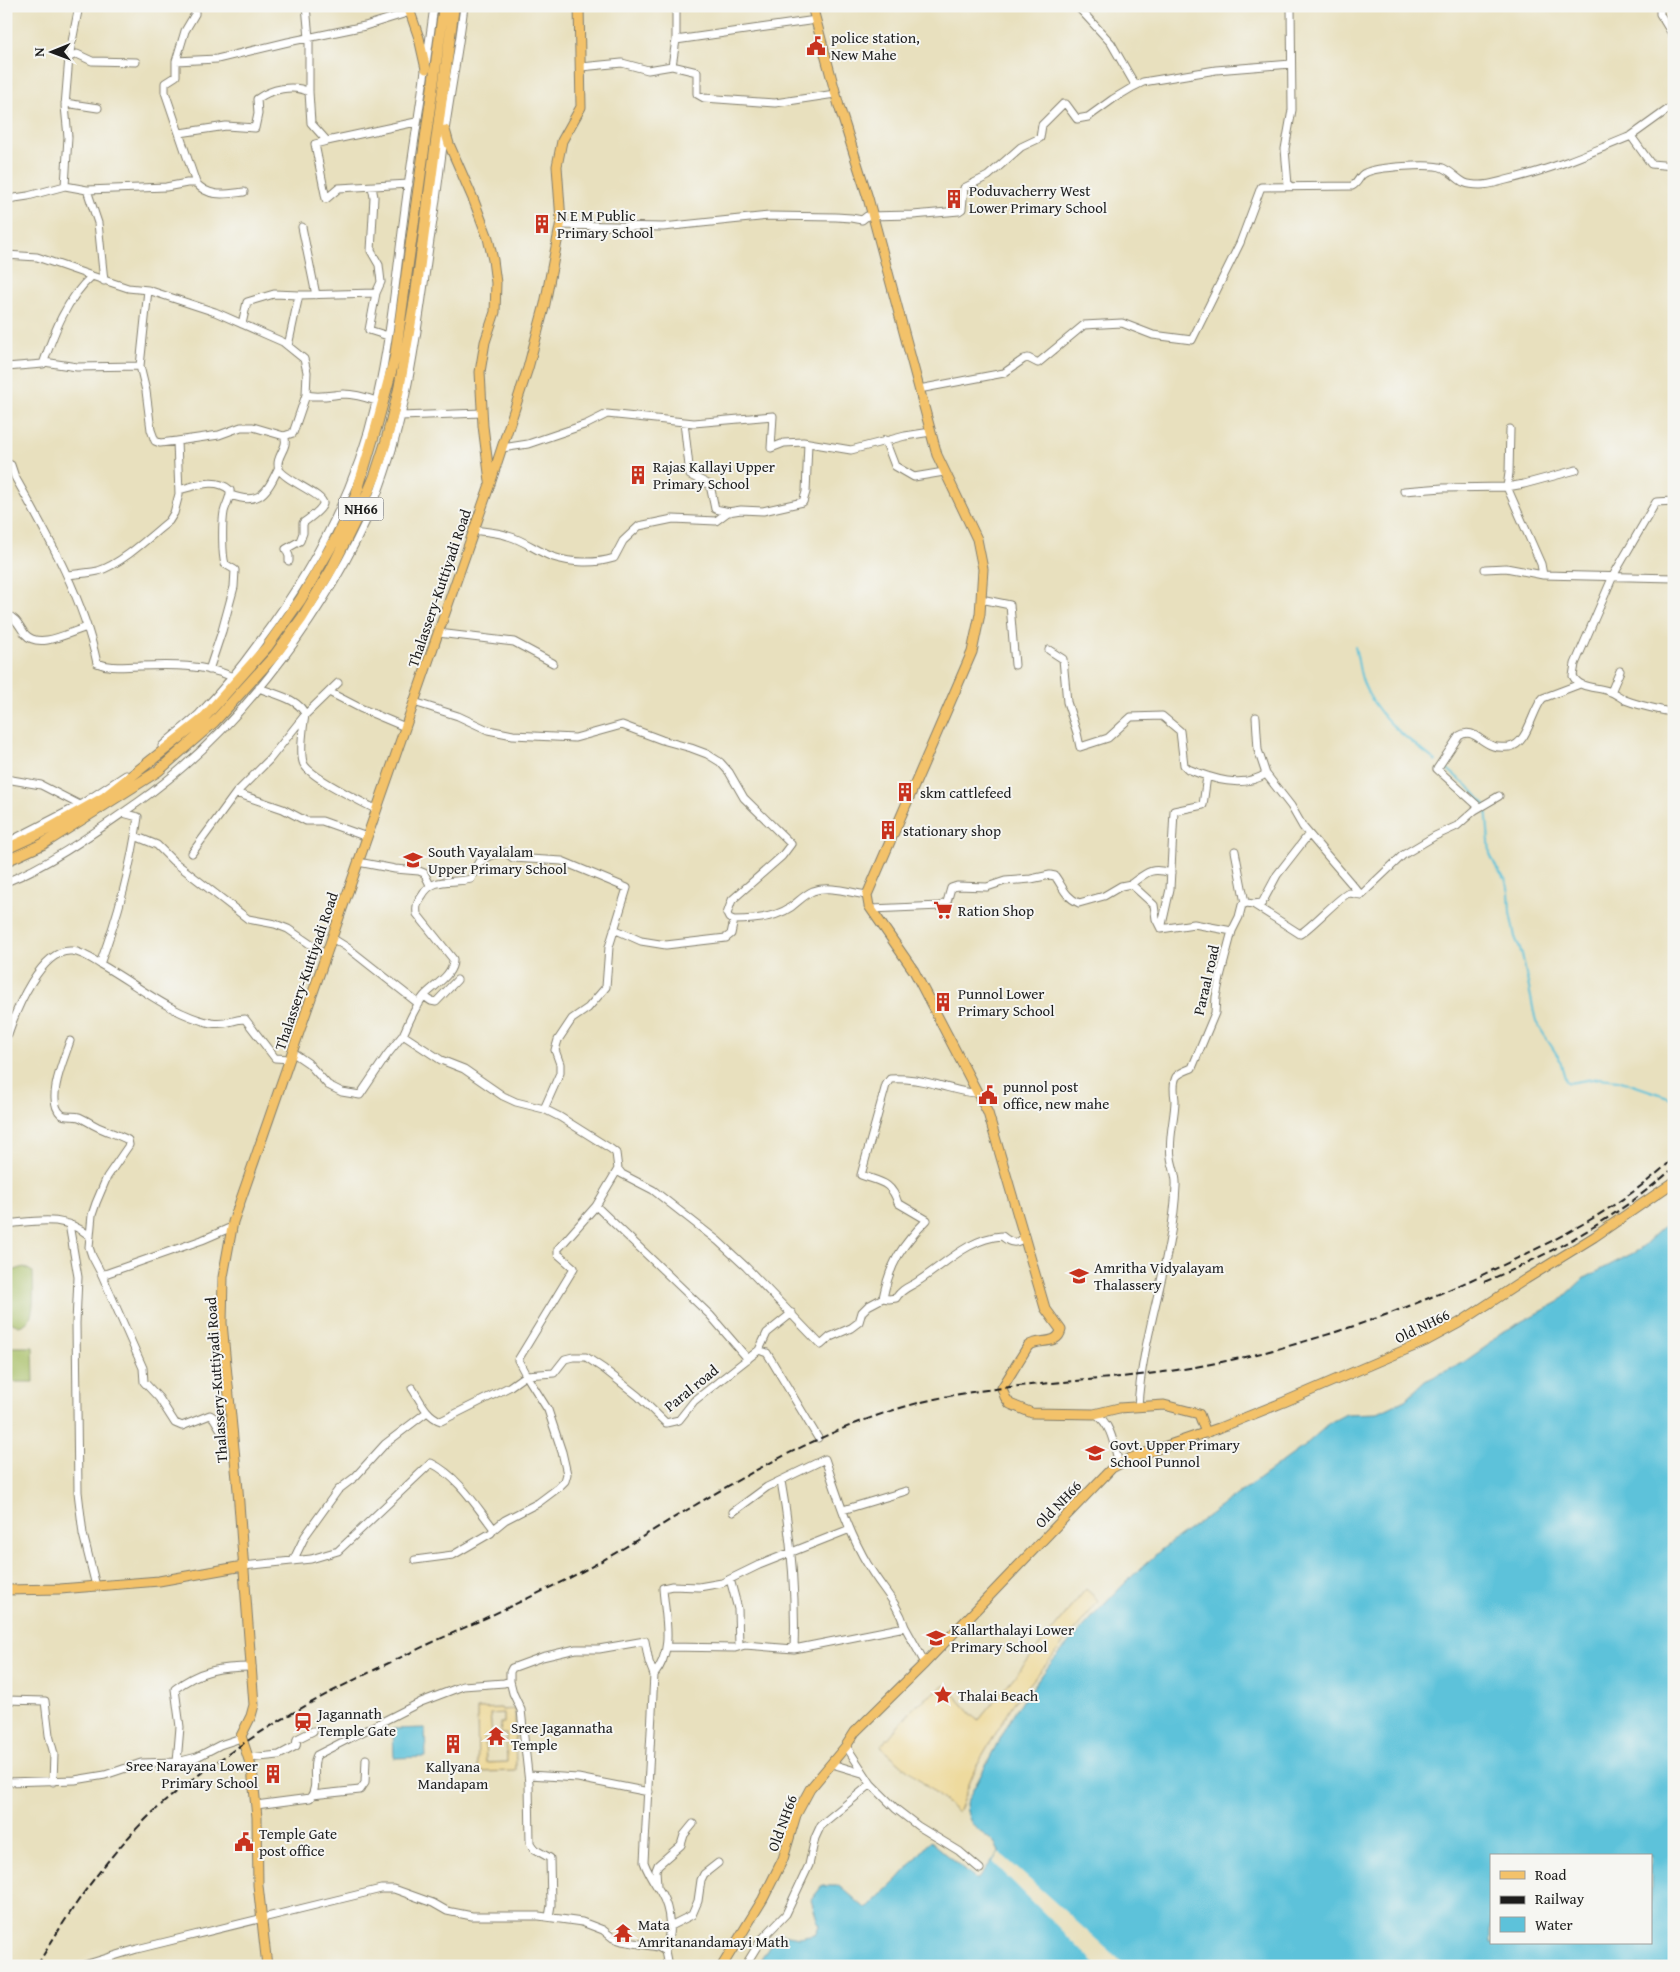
<svg xmlns="http://www.w3.org/2000/svg" width="1680" height="1972" font-family="'Gentium Book Plus',serif">
	<rect width="100%" height="100%" fill="#f6f6f2"/>
	<filter id="ink" filterUnits="userSpaceOnUse"><feTurbulence type="fractalNoise" baseFrequency=".02" numOctaves="2"/><feDisplacementMap in="SourceGraphic" scale="10" xChannelSelector="R" yChannelSelector="G"/><feConvolveMatrix kernelMatrix="1 2 1 2 8 2 1 2 1" color-interpolation-filters="sRGB"/></filter>
	<filter id="wash" filterUnits="userSpaceOnUse"><feTurbulence type="fractalNoise" baseFrequency=".0096" numOctaves="4" result="noise"/><feDisplacementMap in="SourceGraphic" scale="20" xChannelSelector="R" yChannelSelector="G"/><feGaussianBlur stdDeviation="1.12" result="paint"/><feColorMatrix in="noise" values="0 0 0 0 0 0 0 0 0 0 0 0 0 0 0 0 0 1.4 0 .05"/><feComposite in="paint" operator="in"/></filter>
	<g filter="url(#wash)">
		<rect width="100%" height="100%" fill="#e8e0be"/>
		<path fill="#a6be64" stroke="#616d40" d="M24 1267 33 1272C33 1284 36 1314 27 1322 25 1324 22 1325 19 1326L10 1322 6 1317V1275L9 1272Z
			M10 1347H33L34 1382H11Z"/>
		<path fill="#eeda9e" stroke="#857b5d" fill-rule="evenodd" d="M1086 1589 1099 1601 1013 1704 975 1769 958 1813 881 1747 914 1707 945 1685 978 1721Z
			M501 1708 502 1710 515 1709 516 1771 478 1772 477 1709ZM504 1713V1723H500L501 1734H506L507 1762 486 1763 485 1736 492 1735 490 1714Z"/>
		<path fill="#5dc2da" stroke="#3c6f7b" fill-rule="evenodd" d="M1674 1220V1966H757L776 1936 783 1934 799 1937 815 1934 819 1926 811 1900 822 1886H840L865 1908H868L899 1878 931 1841 975 1879H978L999 1852C990 1829 968 1837 966 1803L1015 1711 1051 1663 1098 1611 1128 1580 1162 1549 1303 1447 1331 1422 1346 1414 1378 1413 1405 1400 1425 1381 1461 1364 1487 1346 1499 1334 1559 1302 1583 1279 1639 1250 1663 1227ZM1491 1856H1651V1943H1491Z
			M425 1728 426 1757 394 1758 393 1729Z"/>
		<path fill="#e8e0be" d="M999 1852 1126 1966H1097L993 1862Z"/>
		<g fill="none" stroke-linecap="round" stroke-linejoin="round">
			<path stroke="#5dc2da" stroke-width="2" d="M1355 647C1358 658 1359 671 1363 682 1376 717 1407 739 1436 761
				M1444 766 1474 792 1486 806 1490 854 1497 869 1506 880 1509 892 1510 913 1515 937 1522 954 1536 1022 1559 1058 1566 1081 1569 1083 1599 1078 1618 1080 1674 1099"/>
		</g>
	</g>
	<g filter="url(#ink)">
		<g fill="none" stroke-linecap="round" stroke-linejoin="round">
			<g stroke="#827e6d" stroke-width="9">
				<path id="minor" d="M79 6 69 57 65 106 68 137 65 186 87 190 98 223 104 281
					M306 6 309 38V92L311 123 327 141 416 122
					M676 6V40L816 20
					M1660 6V14L1674 37
					M676 40 672 66 697 72V94L704 98 775 103 835 94
					M69 57 77 54 92 61 136 62
					M176 61 185 31 195 14V6
					M581 67 622 63 648 70 672 66
					M1133 87 1143 82 1216 70 1291 64
					M65 103 98 108
					M180 133 226 126 255 128 258 114 257 99C271 89 293 84 309 92
					M1631 136 1674 105
					M327 141 315 144 326 199 339 188 409 184
					M196 183 165 92V83L176 76V61L217 59 288 42 365 26 410 12
					M1288 185 1285 149 1292 110 1291 6
					M372 187 374 197 371 251 379 265 381 282 376 293 369 330 388 336
					M87 190 166 187 187 183H196C209 198 226 194 244 192
					M6 208 8 199 28 196 65 186
					M561 225 663 227 769 216 836 217 851 218 862 220 867 216 913 215 959 211 962 209 964 188 988 176 1021 147 1040 138 1042 125 1063 104H1066L1077 119 1088 117 1113 99 1133 87 1134 83 1111 43 1077 6
					M302 227 316 295
					M6 255 37 257 92 276
					M148 290 140 366 146 391 151 430 155 441 160 443 177 441
					M242 324 247 302 274 294 299 295
					M288 346 299 295 376 293
					M44 362 77 367 140 366
					M6 367 43 364C54 333 66 299 92 276L128 288 148 290 215 312 283 342 304 359 307 372 306 395C319 398 331 395 343 394 355 394 365 397 376 401
					M919 389 1004 373 1024 359 1028 358 1038 363 1084 325 1122 323 1153 335 1192 340 1240 243 1261 187 1352 186C1359 183 1359 175 1365 173 1376 167 1432 163 1443 168 1460 176 1457 185 1480 185 1489 185 1498 182 1506 180 1550 170 1590 153 1631 136L1651 164 1674 166
					M401 416 482 413
					M684 422 690 475 710 485 715 509 730 512
					M1510 429 1509 473 1507 487 1541 564 1543 575
					M284 436 293 433 306 395
					M885 440 895 466 914 477 944 472
					M502 448 528 444 587 424 607 414 694 423 773 416 771 448 784 443 803 442 851 450 905 436 931 432
					M6 463 11 465 15 477C48 536 83 597 97 663 111 669 125 666 140 666 171 665 204 664 233 677
					M179 490C195 486 216 477 230 490 231 497 226 504 224 512 222 523 222 555 225 564L235 570 234 587 222 631 209 670
					M1404 491 1443 488 1507 487 1524 484 1576 470
					M231 495C260 506 267 492 279 467
					M1674 501 1656 502 1613 576 1575 664 1573 676C1580 690 1598 686 1611 692 1616 694 1620 697 1625 700 1640 706 1657 709 1674 713
					M474 530C485 532 497 532 508 536 524 540 538 552 553 557 572 563 595 564 614 558L623 541 639 526 673 519 716 521 728 512 741 510 763 511 803 502 806 492 808 443
					M1485 569 1506 568 1543 575 1674 578
					M67 575C77 574 88 573 98 571 120 565 151 536 169 521L174 513 179 494 177 441 219 435 241 427H253L284 436C290 447 274 457 279 469 284 480 325 495 323 504 321 511 308 519 303 523V533L300 541 286 549 289 556V561
					M981 599 1010 605 1015 665
					M6 615C17 618 19 626 25 634 39 650 70 632 87 627
					M438 633 514 642 553 663
					M1049 650 1063 659 1067 702 1077 733 1080 747 1108 738 1131 717 1162 716 1180 731 1184 765 1188 769C1212 779 1242 789 1266 774
					M259 688C273 694 301 699 305 715 303 726 300 752 303 762 306 776 361 801 377 810
					M329 692 360 708 405 727
					M1611 692 1620 671
					M414 702 458 716 488 730 513 735 575 738 622 725 662 740 691 748 707 754 720 762 729 772 744 798 791 844 782 856 732 900 727 914 729 918 734 920C753 920 775 918 791 907 798 902 804 895 813 891 831 885 850 893 867 895
					M1256 717 1258 750 1266 774 1291 806 1303 827 1361 895
					M162 746C174 735 187 725 199 714 221 692 241 667 259 642 313 570 356 490 376 402 390 341 396 278 404 216 413 146 425 77 434 6
					M6 779 41 785 80 805
					M236 793 283 809 306 821H322L367 837
					M1479 807 1437 769 1459 736C1472 727 1480 742 1493 746 1498 748 1503 747 1509 747 1528 745 1532 709 1543 698L1580 684
					M135 836 157 845 173 861 248 919 275 924 288 929 326 955
					M6 843 80 805 126 775
					M1235 851 1245 903
					M192 853 236 793 269 760 305 715 338 683
					M358 862 395 869 419 871 424 873 430 885
					M6 882C50 865 98 830 137 803 233 736 316 627 366 521 406 433 417 334 430 240 436 204 440 167 445 131 451 89 459 48 464 6
					M1131 884C1147 872 1151 867 1171 873
					M1253 904 1262 903 1277 875 1309 834
					M871 909 941 906 947 902 951 888 957 886 987 887 1005 881 1031 879 1050 875 1055 876C1063 887 1065 897 1079 903L1104 896 1121 886 1131 884 1154 905 1156 919 1161 929 1194 924 1232 931
					M614 929 641 941 666 945 726 938 731 934 734 920
					M1161 929 1170 889 1174 811 1203 805 1207 776
					M332 938 348 948 419 1004
					M100 964C118 916 131 867 138 817L123 813
					M424 996 431 1001 436 1002 457 980
					M6 1035 8 1034C16 1010 41 948 72 951 82 952 92 959 100 964 136 984 170 1014 211 1023 228 1026 231 1019 245 1019L275 1058 290 1059
					M70 1041C65 1057 45 1100 61 1114 65 1118 74 1115 79 1117 86 1120 93 1125 100 1128 109 1132 119 1135 128 1140L129 1145 107 1177 96 1203 92 1215 89 1247 92 1256 102 1275 143 1368 144 1382 159 1398 175 1423 182 1426 210 1415 213 1417 222 1432H233
					M292 1052 308 1063 328 1085 342 1092 360 1095 387 1055 403 1035
					M544 1109 560 1073V1064L555 1050 558 1040 572 1019 588 1008 606 987 609 947 627 888 562 861 513 858 507 853 500 852 488 857 478 863 471 879C451 884 433 876 422 896 417 903 416 906 417 914L453 959C454 975 434 985 424 996 415 1006 409 1022 403 1035L441 1060 464 1069 503 1096 516 1102 544 1109 560 1117 611 1149 616 1153 618 1169 622 1174 653 1190 718 1241 746 1267 821 1345 830 1337 851 1328 859 1322 862 1312 868 1306 883 1298C890 1263 902 1245 927 1220L898 1203C891 1181 880 1182 861 1175L886 1085 890 1079C905 1078 919 1080 934 1084 948 1087 963 1093 977 1093
					M618 1169 596 1206 558 1249V1254L574 1268 518 1360 526 1375 554 1373 565 1359 573 1357H586L604 1369 638 1396 666 1423 679 1420 694 1401 759 1350 767 1353 818 1438
					M596 1206 710 1315 748 1359
					M6 1224C39 1221 62 1214 90 1236
					M69 1224 78 1277 76 1323 78 1492 83 1534 96 1586
					M102 1275 202 1240 232 1227
					M883 1298 889 1299 896 1298C903 1287 911 1287 920 1280 946 1263 970 1238 1002 1236 1010 1243 1016 1245 1025 1237
					M759 1350 767 1333 792 1313
					M1138 1407C1142 1332 1173 1261 1176 1186 1177 1175 1172 1167 1171 1157 1168 1138 1175 1118 1175 1100 1174 1093 1173 1083 1176 1077 1180 1072 1187 1070 1192 1068L1215 1013 1216 997 1221 973 1232 931 1239 917 1242 905 1247 903 1253 904 1300 934C1312 927 1341 895 1349 893 1353 893 1357 895 1361 895L1403 855 1435 836 1457 826 1475 810 1499 796
					M1096 1414C1112 1425 1114 1446 1119 1464
					M781 1481C791 1537 796 1593 794 1649
					M843 1510 906 1491
					M415 1560 453 1555 491 1533 494 1529
					M293 1561 305 1536 338 1490 355 1477 385 1444 427 1412
					M243 1566 311 1559 338 1551 431 1463C458 1476 476 1506 494 1529L505 1520 538 1503 558 1488 565 1481 567 1474 562 1452 548 1410 526 1375 509 1387 441 1421C426 1416 420 1400 412 1388
					M730 1579 738 1609 739 1646
					M905 1627 925 1663
					M667 1647 735 1648 745 1645 794 1649 905 1627C897 1601 881 1588 868 1565 848 1532 837 1494 825 1459L767 1487 733 1512
					M654 1675C675 1649 665 1618 663 1588L672 1586 699 1587 722 1583 759 1565 850 1529
					M510 1681 513 1693 521 1710 529 1783 530 1843 534 1849 550 1858 551 1905 549 1917
					M6 1700 45 1701 49 1735 54 1754 53 1782
					M846 1746 871 1784 896 1809 918 1826 959 1851 980 1869
					M249 1758 279 1755 296 1746 297 1739 313 1731
					M177 1762 180 1727 175 1689C200 1670 221 1667 252 1667
					M832 1764 862 1773
					M529 1775 578 1778 649 1792
					M6 1782 75 1780 105 1775 141 1763 177 1762 197 1757 220 1745 241 1738
					M312 1795 360 1790 365 1783 366 1759
					M256 1805 310 1798C320 1786 310 1768 317 1755L421 1702 463 1686 504 1683 510 1681V1672L512 1668 542 1657 576 1649H599L645 1641 649 1662 654 1675 644 1862C648 1874 655 1883 661 1893 671 1911 672 1932 665 1951
					M657 1886 656 1870 658 1865 681 1845 684 1835 693 1824
					M670 1926 692 1915 698 1901 701 1880 704 1874 718 1863
					M81 1966 137 1949 381 1889H394L433 1903 447 1911 472 1916H539L582 1922 603 1930 613 1938 622 1941 658 1947 665 1951 668 1966
					M745 1966 761 1940 786 1914 809 1865 815 1838 821 1825 871 1784"/>
			</g>
			<g stroke="#827e6d" stroke-width="11">
				<path id="major" d="M408 6 419 38 426 69
					M812 6 839 106 868 198 937 455 977 539 983 569 980 614 972 652 867 895 869 906 914 971 988 1113 1045 1308 1061 1330C1058 1346 1038 1338 1028 1346L1002 1388 1005 1397 1010 1404 1032 1413 1094 1414 1119 1408 1164 1405 1199 1414 1206 1433
					M445 130 449 144 474 201 488 238 493 260 496 283 495 312 485 342 480 372 483 426 490 481
					M6 1590 60 1589 159 1581 243 1566
					M267 1966 258 1885 257 1817 252 1769 241 1736 251 1716 254 1705 238 1490 222 1323 223 1277 233 1222 490 484 528 368 545 304 561 221 557 166 562 141 581 107 579 6
					M722 1966 763 1899 783 1859 796 1815 810 1789 846 1746 855 1732 925 1663 1112 1468 1131 1458 1219 1428 1284 1402 1426 1341 1459 1323 1526 1279 1594 1237 1674 1182"/>
			</g>
			<g stroke="#827e6d" stroke-width="12">
				<path id="highway" d="M6 849 41 833 105 797 202 720 267 647 301 599 336 538 356 495 376 428 395 357 444 6
					M6 861 43 844 158 771 214 722 275 655 302 618 331 570 360 511 375 476 386 442 399 389 416 293 454 6"/>
			</g>
			<use href="#minor" stroke="#fff" stroke-width="7"/>
			<use href="#major" stroke="#f3c26a" stroke-width="9"/>
			<use href="#highway" stroke="#f3c26a" stroke-width="10"/>
			<path stroke="#1c1c1c" stroke-width="2" stroke-dasharray="8 4" stroke-linecap="butt" d="M1484 1282C1551 1254 1615 1219 1670 1171
				M37 1966C69 1911 104 1860 149 1816 174 1792 202 1772 231 1752 339 1677 464 1632 581 1572 618 1553 652 1530 687 1510 757 1468 828 1429 907 1406 995 1381 1088 1384 1177 1370 1298 1351 1415 1309 1524 1255 1577 1229 1631 1199 1674 1158"/>
		</g>
	</g>
	<defs>
		<g id="civic-bare" transform="scale(1.5)"><path d="M-.6-6.5H3V-4.5H.6V-3L4-1V1h2V6H-6V1h2V-1L-.6-3ZM-1.2 2.5V6h2.4V2.5Z" fill="#c8321e" stroke="#f6f6f2" stroke-width="2.5" paint-order="stroke"/></g>
		<g id="building-bare" transform="scale(1.5)"><path d="M-4-6H4V6H1V3H-1V6H-4ZM-2.5-4.3h1.7v1.8h-1.7ZM.8-4.3h1.7v1.8H.8ZM-2.5-1h1.7V.8h-1.7ZM.8-1h1.7V.8H.8Z" fill="#c8321e" stroke="#f6f6f2" stroke-width="2.5" paint-order="stroke"/></g>
		<g id="school-bare" transform="scale(1.5)"><path d="M0-5L7-2L0 1L-7-2ZM-4 1L0 2.5L4 1V4Q0 6-4 4Z" fill="#c8321e" stroke="#f6f6f2" stroke-width="2.5" paint-order="stroke"/></g>
		<g id="supermarket-bare" transform="scale(1.5)"><path d="M-6-5.5h2.5l.6 2H6L4.5 2H-2.5L-4.4-4H-6ZM-1.5 3.2a1.3 1.3 0 1 0 .1 0ZM3 3.2a1.3 1.3 0 1 0 .1 0Z" fill="#c8321e" stroke="#f6f6f2" stroke-width="2.5" paint-order="stroke"/></g>
		<g id="sight-bare" transform="scale(1.5)"><path d="M0-6L1.8-2.2L6-1.7L2.9 1.2L3.7 5.4L0 3.3L-3.7 5.4L-2.9 1.2L-6-1.7L-1.8-2.2Z" fill="#c8321e" stroke="#f6f6f2" stroke-width="2.5" paint-order="stroke"/></g>
		<g id="station-bare" transform="scale(1.5)"><path d="M-3-6H3Q5-6 5-4V2Q5 4 3 4L4.5 6H3L1.5 4h-3L-3 6H-4.5L-3 4Q-5 4-5 2V-4Q-5-6-3-6ZM-3.5-4v3h7v-3ZM-3.5 1v1.5H-2V1ZM2 1v1.5H3.5V1Z" fill="#c8321e" stroke="#f6f6f2" stroke-width="2.5" paint-order="stroke"/></g>
		<g id="temple-bare" transform="scale(1.5)"><path d="M0-6L5-2H3V0L6.5 2.5H4V6H1.5V3h-3V6H-4V2.5H-6.5L-3 0V-2H-5Z" fill="#c8321e" stroke="#f6f6f2" stroke-width="2.5" paint-order="stroke"/></g>
	</defs>
	<g fill-rule="evenodd">
		<use href="#civic-bare" x="816" y="46"/>
		<use href="#building-bare" x="954" y="199"/>
		<use href="#building-bare" x="542" y="224"/>
		<use href="#building-bare" x="638" y="475"/>
		<use href="#building-bare" x="905" y="792"/>
		<use href="#building-bare" x="888" y="830"/>
		<use href="#school-bare" x="413" y="860"/>
		<use href="#supermarket-bare" x="943" y="910"/>
		<use href="#building-bare" x="943" y="1002"/>
		<use href="#civic-bare" x="988" y="1095"/>
		<use href="#school-bare" x="1079" y="1276"/>
		<use href="#school-bare" x="1095" y="1453"/>
		<use href="#school-bare" x="936" y="1638"/>
		<use href="#sight-bare" x="943" y="1695"/>
		<use href="#station-bare" x="303" y="1722"/>
		<use href="#temple-bare" x="496" y="1736"/>
		<use href="#building-bare" x="453" y="1744"/>
		<use href="#building-bare" x="273" y="1774"/>
		<use href="#civic-bare" x="244" y="1842"/>
		<use href="#temple-bare" x="623" y="1933"/>
	</g>
	<g text-anchor="middle" dominant-baseline="central" stroke-width="4" stroke-linejoin="round" paint-order="stroke">
		<rect fill="#f6f6f2" stroke="#5d5d5c" stroke-width="1" x="338.5" y="497.5" width="45" height="23" rx="4"/>
		<g font-size="14" font-weight="bold" fill="#1c1c1c">
			<text x="361" y="509">NH66</text>
		</g>
		<g font-size="15" fill="#1c1c1c" stroke="#f6f6f2" text-anchor="start">
			<text x="831" y="37">police station,<tspan x="831" dy="17">New Mahe</tspan></text>
			<text x="969" y="190">Poduvacherry West<tspan x="969" dy="17">Lower Primary School</tspan></text>
			<text x="557" y="215">N E M Public<tspan x="557" dy="17">Primary School</tspan></text>
			<text x="653" y="466">Rajas Kallayi Upper<tspan x="653" dy="17">Primary School</tspan></text>
			<text x="920" y="792">skm cattlefeed</text>
			<text x="903" y="830">stationary shop</text>
			<text x="428" y="851">South Vayalalam<tspan x="428" dy="17">Upper Primary School</tspan></text>
			<text x="958" y="910">Ration Shop</text>
			<text x="958" y="993">Punnol Lower<tspan x="958" dy="17">Primary School</tspan></text>
			<text x="1003" y="1086">punnol post<tspan x="1003" dy="17">office, new mahe</tspan></text>
			<text x="1094" y="1267">Amritha Vidyalayam<tspan x="1094" dy="17">Thalassery</tspan></text>
			<text x="1110" y="1444">Govt. Upper Primary<tspan x="1110" dy="17">School Punnol</tspan></text>
			<text x="951" y="1629">Kallarthalayi Lower<tspan x="951" dy="17">Primary School</tspan></text>
			<text x="958" y="1695">Thalai Beach</text>
			<text x="318" y="1713">Jagannath<tspan x="318" dy="17">Temple Gate</tspan></text>
			<text x="511" y="1727">Sree Jagannatha<tspan x="511" dy="17">Temple</tspan></text>
			<text x="258" y="1765" text-anchor="end">Sree Narayana Lower<tspan x="258" dy="17">Primary School</tspan></text>
			<text x="453" y="1766" text-anchor="middle">Kallyana<tspan x="453" dy="17">Mandapam</tspan></text>
			<text x="259" y="1833">Temple Gate<tspan x="259" dy="17">post office</tspan></text>
			<text x="638" y="1924">Mata<tspan x="638" dy="17">Amritanandamayi Math</tspan></text>
		</g>
		<g font-size="15" fill="#1c1c1c" stroke="#f6f6f2">
			<text transform="translate(439 588) rotate(-71)">Thalassery-Kuttiyadi Road</text>
			<text transform="translate(306 971) rotate(-71)">Thalassery-Kuttiyadi Road</text>
			<text transform="translate(1206 980) rotate(-77)">Paraal road</text>
			<text transform="translate(1422 1326) rotate(-26)">Old NH66</text>
			<text transform="translate(216 1380) rotate(-94)">Thalassery-Kuttiyadi Road</text>
			<text transform="translate(691 1388) rotate(-39)">Paral road</text>
			<text transform="translate(1058 1504) rotate(-46)">Old NH66</text>
			<text transform="translate(782 1823) rotate(-70)">Old NH66</text>
		</g>
	</g>
	<rect width="1680" height="1972" fill="none" stroke="#f6f6f2" stroke-width="25"/>
	<rect x="1490" y="1854" width="162" height="90" fill="#f6f6f2" stroke="#9f9f9c"/>
	<rect x="1500" y="1871" width="25" height="8" fill="#f3c26a" stroke="#9f9f9c"/>
	<text x="1535" y="1880" font-size="15" fill="#1c1c1c">Road</text>
	<rect x="1500" y="1896" width="25" height="8" fill="#1c1c1c" stroke="#9f9f9c"/>
	<text x="1535" y="1904" font-size="15" fill="#1c1c1c">Railway</text>
	<rect x="1500" y="1917" width="25" height="15" fill="#5dc2da" stroke="#9f9f9c"/>
	<text x="1535" y="1930" font-size="15" fill="#1c1c1c">Water</text>
	<g transform="translate(52 52) rotate(269)" stroke="#f6f6f2" stroke-width="4" paint-order="stroke">
	<path d="M0-4L9 19L0 12L-9 19Z" fill="#1c1c1c"/>
	<text y="-8" font-size="14" font-weight="bold" text-anchor="middle" fill="#1c1c1c">N</text>
	</g>
</svg>
